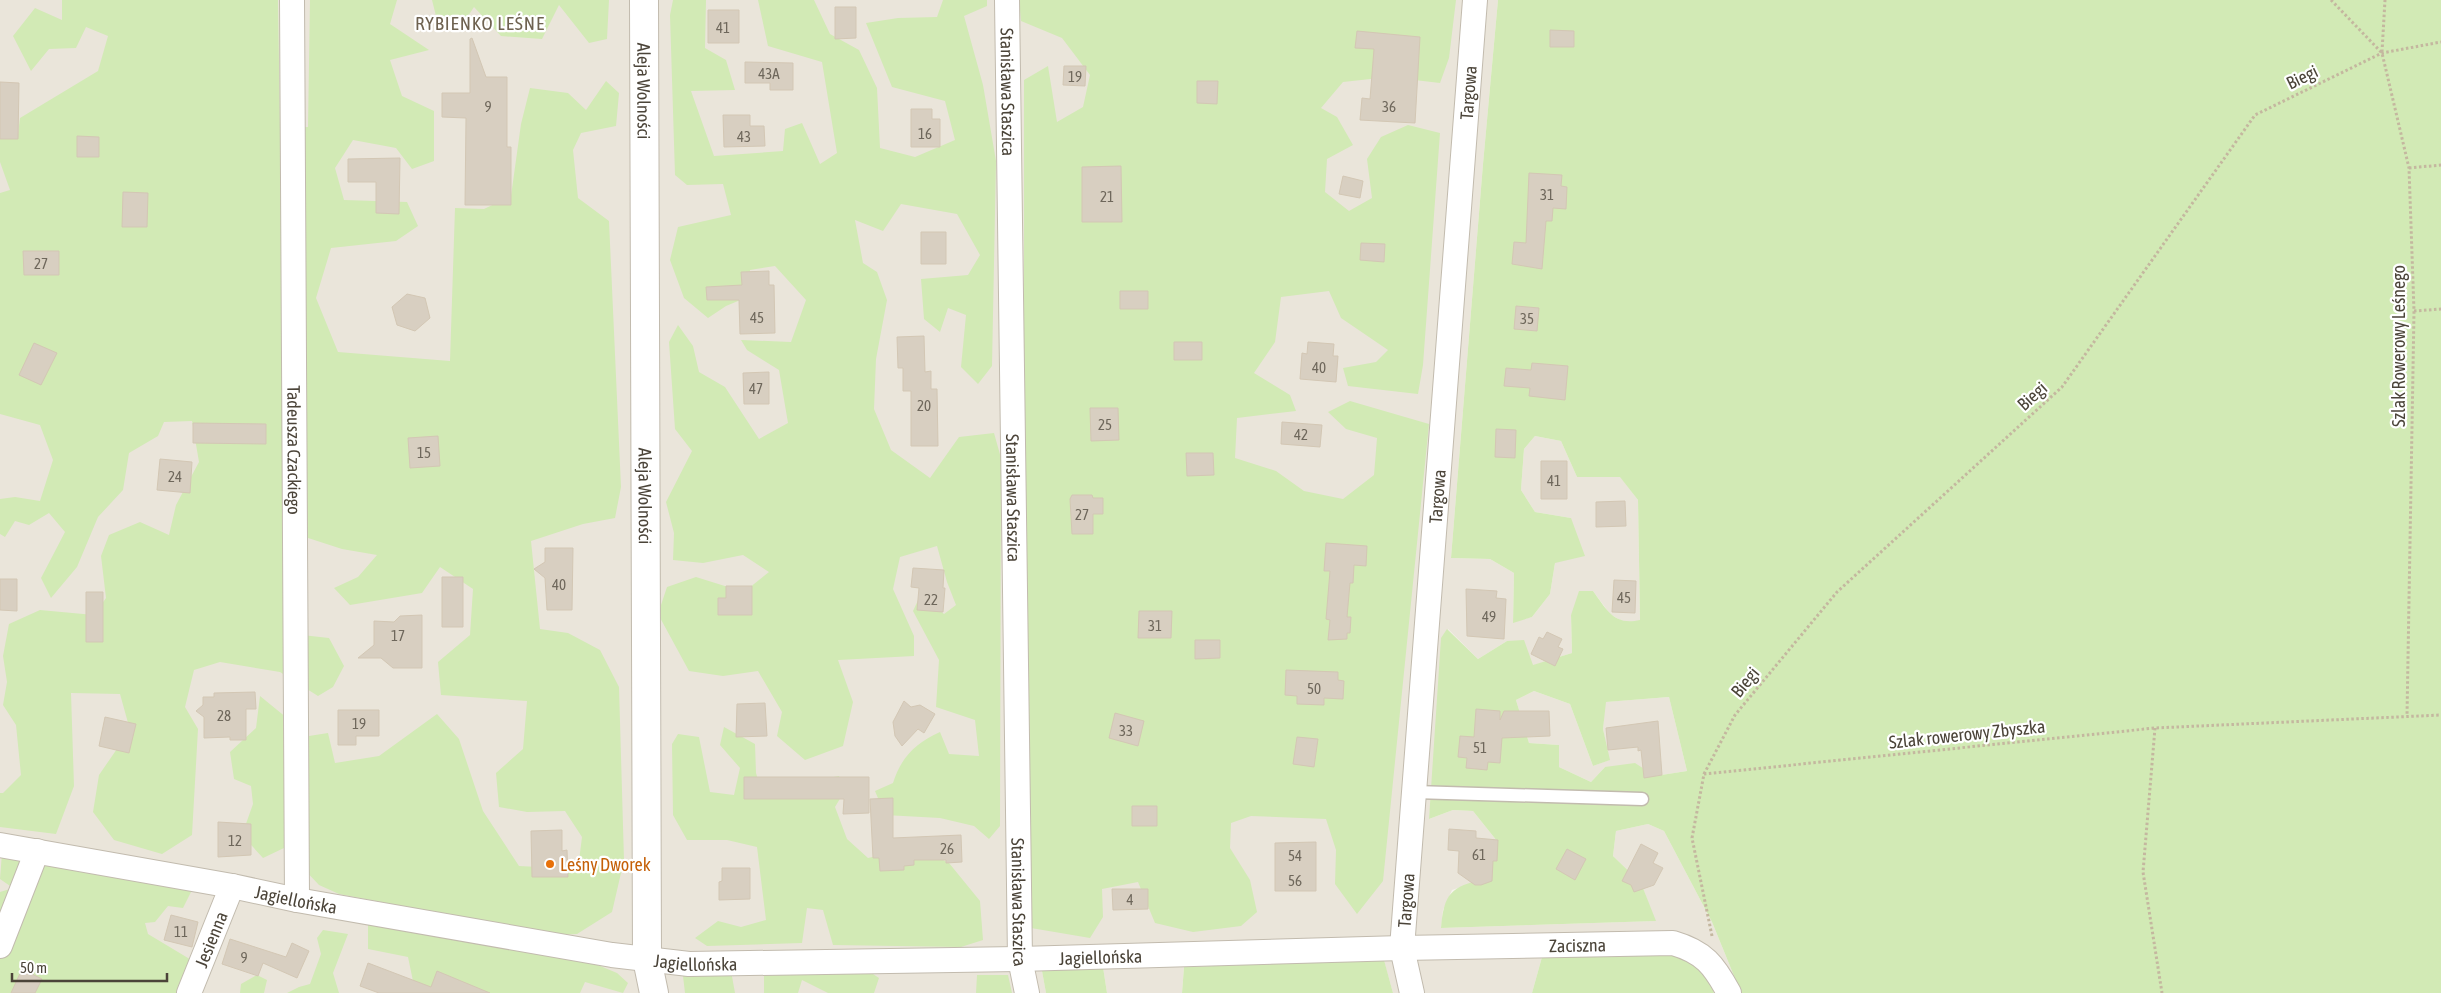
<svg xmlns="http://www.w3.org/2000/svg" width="2441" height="993" font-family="'Asap Condensed',sans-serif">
	<rect width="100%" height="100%" fill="#f6f3ec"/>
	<path fill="#eae5da" d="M0 0H1498L1483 164 1451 558 1490 559 1514 573 1513 622 1532 617 1550 594 1555 563 1571 518 1535 512 1521 490 1524 449 1535 436 1561 441 1577 477 1620 476 1638 500 1640 621 1625 623 1610 614 1593 591 1571 615 1572 653 1532 666 1507 641 1478 659 1448 629 1429 819 1453 810 1473 811 1497 841 1484 879 1452 890 1443 910 1441 928 1655 921 1641 883 1613 856 1616 831 1648 824 1664 831 1712 922 1741 993H1714L1709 977 1542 957 1532 993H1393L1384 961 1184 967 1182 993H1107L1103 967 1042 971 1046 993H0Z
		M1534 691 1570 704 1593 766 1609 760 1603 729 1605 702 1669 697 1687 771 1655 776 1605 767 1591 782 1559 767V745L1529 743 1516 700Z"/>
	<path fill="#d2eab5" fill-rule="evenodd" d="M62 0H278L280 128 308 127 310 0H397L390 24 429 50 390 60 402 96 434 111V161L412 169 396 148 353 140 335 168 344 200 407 202 418 226 396 241 331 248 316 298 338 352 450 361 455 208 484 209 511 196 521 124 530 88 568 93 586 110 606 81 619 93 616 126 581 133 573 150 578 198 609 221 621 487 615 518 583 524 531 541 540 629 568 633 600 650 619 687 624 860 612 912 577 934 555 935 339 894 319 885 284 848 263 858 242 835 253 804 251 786 234 779 230 752 256 728 260 696 309 736 328 733 335 763 379 756 437 714 459 739 483 811 519 866 578 869 582 837 565 811 527 812 499 807 496 773 523 749 527 701 441 695 438 662 470 635 473 589 440 567 422 593 350 605 334 588 358 577 377 555 342 549 305 537 284 633 329 638 344 666 333 687 318 696 280 672 220 662 194 670 185 707 198 729 192 835 162 854 114 840 93 812 99 775 130 730 120 694 71 693 74 786 56 834 0 827V793H3L21 775 16 725 3 705 7 682 3 656 9 624 40 610 94 615 106 598 101 556 109 535 140 522 169 535 176 505 199 462 192 421 164 422 158 436 129 453 123 490 98 517 77 567 51 598 41 578 65 532 49 513 29 525 15 521 5 537 0 534V499L15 497 40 501 53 460 40 425 0 414V193L10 190 0 162V137L18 134 20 118 98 71 108 36 86 27 76 48 49 49 31 71 13 36 35 8 62 20Z
		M432 0H609L607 39 589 43 559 5 542 39 501 36 474 7 464 22 439 28Z
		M673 0H706L705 48 726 60 735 90 691 91 714 156 783 151 785 129 802 123 820 164 837 153 822 62 768 46 758 0H814L830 34 859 50 877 88 880 148 915 157 955 140 945 101 892 87 866 23 898 18 937 17 943 0H987V6L964 16 983 85 996 161 992 366 978 384 961 367 966 315 948 308 940 332 924 319 921 279 968 275 980 255 957 214 901 204 883 231 855 220 863 263 877 272 887 300 876 359 874 409 891 450 930 478 959 437 994 433 1001 458 1000 826 989 839 974 826 940 818 885 815 875 791 893 783C901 757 916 743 940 732L949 754 979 756 975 720 936 707 939 660 913 611 921 594 944 614 956 605 947 582 937 546 900 557 893 589 914 636V656L838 660 853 702 843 746 805 760 777 736 782 712 758 671 723 676 689 671 658 614 667 587 696 577 744 592 769 572 743 555 703 563 673 560 674 533 666 502 692 451 675 429 669 342 678 325 693 346 699 372 725 387 759 439 788 423 779 370 747 350 741 340 791 342 806 300 775 266 750 270V296L726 306 708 318 684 298 670 260 678 227 731 215 723 184 687 185 675 175 670 15Z
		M1019 0H1456L1449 58 1440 83 1389 77 1343 82 1321 108 1337 117 1353 145 1327 159 1325 192 1349 211 1372 198 1367 159 1381 137 1408 125 1440 133 1423 365 1418 394 1348 386 1343 368 1376 362 1388 350 1341 318 1329 291 1281 297 1275 342 1254 373 1290 395 1296 411 1237 418 1235 458 1276 471 1304 491 1343 499 1374 475 1377 438 1346 429 1328 412 1350 401 1429 424 1383 881 1357 914 1335 884 1336 850 1326 819 1251 816 1231 823 1230 848 1250 880 1257 912 1241 926 1193 932 1155 923 1138 882 1102 889 1103 917 1090 938 1031 928 1024 438V80L1048 66 1057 122 1083 107 1090 75 1062 38 1021 21Z
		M1498 0H2441V993H1741L1712 922 1664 831 1648 824 1616 831 1613 856 1641 883 1656 921 1441 928C1444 893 1451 887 1484 879L1497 841 1473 811 1453 810 1429 819 1441 638 1447 629 1478 659 1507 641 1524 640 1533 665 1572 653 1571 615 1579 591H1593C1607 610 1614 626 1640 620L1638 500 1620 477H1577L1561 441 1535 436 1524 449 1521 490 1535 512 1571 518 1585 556 1555 563 1550 594 1532 617 1513 623 1514 573 1490 559 1451 558 1483 164ZM1534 691 1570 704 1593 766 1610 760 1603 729 1606 702 1669 697 1687 771 1655 776 1635 763 1605 767 1591 782 1559 767V745L1529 743 1516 700Z
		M724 727 755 744 756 773 761 790 839 776 844 792 835 807 847 839 868 858 924 845 931 854 949 863 980 901 983 940 961 947 833 945 823 910 807 908 802 943 707 946 695 938 718 921 741 927 766 920 757 847 727 840H687L673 815 672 744 678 734 699 737 710 792 734 795 740 768 720 745Z
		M2 853 192 890 183 908 168 906 155 922 145 923 148 934 193 961 180 993H0V892L13 888 0 879Z
		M368 921 593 963 617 973 628 983 623 993 585 982 580 993H407L413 981 408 957 368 949Z
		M323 930 348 934 333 973 339 993H287L299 987 310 984 321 954 317 938Z
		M1692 952 1709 977 1714 993H1532L1542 957Z
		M1384 960 1393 993H1182L1184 967Z
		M1103 967 1107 993H1046L1042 971Z
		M867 970 879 978 874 993H828L802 980 798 993H764V972Z
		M731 971 735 993H685L683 976Z
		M257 975 267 980 264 993H240L241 984Z
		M977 975H1008L1012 993H976Z"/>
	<path fill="#d8cfc1" stroke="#d3c7b4" d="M835 7H856V38L835 39Z
		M708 10H739V43H708Z
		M1550 30 1574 31V47H1550Z
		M1357 31 1420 37 1415 123 1360 120 1362 98 1370 99 1374 49 1355 48Z
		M472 38 486 77H507V147H511V205H465L466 118 442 117V93H470V39Z
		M745 62 793 63V90H770V83H745Z
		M1064 66H1086L1085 86 1063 85Z
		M1197 81H1218L1217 104 1197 103Z
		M0 82 19 83 18 139H0Z
		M911 109H932V119H940V147H911Z
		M723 115H750V126H764L765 146 724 147Z
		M77 136 99 137V157H77Z
		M400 158 399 214 376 213V182H348V159Z
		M1121 166 1122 222H1082V167Z
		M1529 173 1562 175 1561 186 1567 187 1566 209 1553 208 1552 221H1546L1542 269 1512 264 1514 242 1526 243Z
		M1343 176 1363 181 1360 198 1339 194Z
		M123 192 148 193 147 227H122Z
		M921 232H946V264H921Z
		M1361 243 1385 244 1384 262 1360 260Z
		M23 251H59V275H24Z
		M769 271V285H774L775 333 740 334 739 300H707L706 287 742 285 741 272Z
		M1120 291H1148V309H1120Z
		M407 294 425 298 430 318 415 331 397 325 392 307Z
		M1516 306 1539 308 1537 331 1514 329Z
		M924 336 925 372 931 371V389H937L938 446H911V391H903V368H898L897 337Z
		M1174 342H1202V360H1174Z
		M1308 342 1334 344 1333 356H1338L1336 382 1300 379 1302 353 1307 354Z
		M34 343 57 353 41 385 19 375Z
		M1532 363 1568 366 1565 400 1529 396 1530 388 1504 386 1506 368 1531 370Z
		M769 372V404H744L743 373Z
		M1090 408H1118L1119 440 1091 441Z
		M1282 422 1322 425 1320 447 1281 444Z
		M193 423 266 424V444L193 443Z
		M1496 429 1516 430 1515 458 1495 457Z
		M438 436 440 466 410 468 408 438Z
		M1186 453H1213L1214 475 1187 476Z
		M160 459 192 462 190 493 157 490Z
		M1541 461H1567V499H1541Z
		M1072 495H1092L1093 498H1103V514H1093V534H1072L1070 499Z
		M1625 501 1626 526 1596 527V502Z
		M1326 543 1367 546 1366 566 1354 565 1353 583H1350L1347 617H1351L1350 633H1347V639L1328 640 1330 620 1326 619 1330 571H1324Z
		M545 548H573L572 610H547L545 578 534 569 545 562Z
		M913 568 944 570 943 588H945L943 612 917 610 919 588 911 587Z
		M442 577H463V627H442Z
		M0 579H17V611L0 610Z
		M1614 580 1636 581 1635 613 1612 612Z
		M726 586H752V615H718V598H726Z
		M1466 589 1497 591 1496 598 1506 599 1504 639 1467 636Z
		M86 592H103V642H86Z
		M1139 611H1172L1171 638H1138Z
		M422 615V668H393L381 658H358L374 645V621L394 622 400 616Z
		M1547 632 1562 639 1558 647 1563 649 1555 666 1531 654 1539 637 1543 639Z
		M1195 640H1220V658L1195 659Z
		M1286 670 1338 672V680L1344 681 1343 699 1324 698V705L1297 704V696L1285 695Z
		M255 692 256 709H246V740H230V737L204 738V717L196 711 203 705V697H214V693Z
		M904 701 911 707 920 705 935 714 924 733 918 729 902 746 895 736 893 722Z
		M765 703 767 736 736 737 737 704Z
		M1476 709 1500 711V720L1504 711H1549L1550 736 1502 738 1500 763 1488 762 1487 770 1466 768 1467 758 1458 757 1460 736 1474 737Z
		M338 710H379V736H356V745H338Z
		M1115 713 1144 721 1138 746 1109 738Z
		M105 717 136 724 129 753 99 746Z
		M1658 721 1662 775 1644 778 1641 750 1638 751V747L1608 750 1606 728Z
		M1297 737 1318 739 1314 767 1293 764Z
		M744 777H869V813L843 814 844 799H744Z
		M893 798V838L961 835 962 862 946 863V860H914V865L904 866V870L880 871 879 858H873L870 799Z
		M1132 806H1157V826H1132Z
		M218 822 251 824V855L218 857Z
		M1449 829 1476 831V838L1498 840 1497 861H1493L1492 881 1481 885H1475L1458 873 1459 851 1448 850Z
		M562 830V851L567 850 568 877H532L531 831Z
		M1316 842V891H1275V843Z
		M1641 844 1658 853 1653 863 1663 868 1654 885 1634 892 1631 885 1622 881Z
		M1567 849 1586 859 1575 880 1556 869Z
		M722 868H750V899L719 900V882L722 881Z
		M1112 889H1148V909L1113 910Z
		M171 915 198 922 192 947 164 940Z
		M230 939 286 957 292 943 309 951 297 978 263 963 258 976 222 964Z
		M368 963 431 987 437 971 490 993H379L360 986Z
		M22 969 42 979 35 993H11Z"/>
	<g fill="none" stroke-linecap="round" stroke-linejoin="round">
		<g stroke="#c2bbae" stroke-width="15">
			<path id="service" d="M1415 792 1642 799"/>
		</g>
		<g stroke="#c2bbae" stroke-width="26">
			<g id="minor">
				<path id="s1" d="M292 0 297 900"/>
				<path id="s2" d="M1007 0 1020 959 1027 993"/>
				<path id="s3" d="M0 845 232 886 297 900 612 955 689 964 1020 959 1402 948 1673 943C1704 952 1714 965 1729 993"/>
				<path d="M0 946 37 851"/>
				<path id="s4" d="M189 993 232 886"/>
				<path id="s5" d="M1412 993 1402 948 1475 0"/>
			</g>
		</g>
		<g stroke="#c2bbae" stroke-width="30">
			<g id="tertiary">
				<path id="s6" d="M644 0 647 959 654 993"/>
			</g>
		</g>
		<path stroke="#c4b79f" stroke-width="3" stroke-dasharray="2.5 2.5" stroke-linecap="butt" d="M2331 0 2382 53 2409 168 2414 311 2407 716
			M2382 52 2385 0
			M2409 168 2441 165
			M2414 311 2441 309
			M2155 728 2143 872 2162 993
			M1704 774 1735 715 1837 592 2062 387 2255 115 2382 53 2441 42
			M1712 936 1692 838 1704 774 2155 728 2441 715"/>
		<use href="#service" stroke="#fff" stroke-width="12"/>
		<use href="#minor" stroke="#fff" stroke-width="24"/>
		<use href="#tertiary" stroke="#fff" stroke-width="28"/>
	</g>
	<circle fill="#e8710a" stroke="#fff" stroke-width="2" cx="550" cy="864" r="5"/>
	<g text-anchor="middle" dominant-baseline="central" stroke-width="4.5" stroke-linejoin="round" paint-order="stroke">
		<g font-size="15" fill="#6e675b">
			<text x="723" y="27">41</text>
			<text x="769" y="73">43A</text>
			<text x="1075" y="76">19</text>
			<text x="488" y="106">9</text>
			<text x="1389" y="106">36</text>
			<text x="925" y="133">16</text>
			<text x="744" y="136">43</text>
			<text x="1547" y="194">31</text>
			<text x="1107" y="196">21</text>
			<text x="41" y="263">27</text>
			<text x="757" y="317">45</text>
			<text x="1527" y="318">35</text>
			<text x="1319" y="367">40</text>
			<text x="756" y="388">47</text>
			<text x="924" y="405">20</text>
			<text x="1105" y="424">25</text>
			<text x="1301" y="434">42</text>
			<text x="424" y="452">15</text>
			<text x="175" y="476">24</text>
			<text x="1554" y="480">41</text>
			<text x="1082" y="514">27</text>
			<text x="559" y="584">40</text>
			<text x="1624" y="597">45</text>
			<text x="931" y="599">22</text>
			<text x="1489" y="616">49</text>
			<text x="1155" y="625">31</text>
			<text x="398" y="635">17</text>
			<text x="1314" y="688">50</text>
			<text x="224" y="715">28</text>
			<text x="359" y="723">19</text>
			<text x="1126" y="730">33</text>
			<text x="1480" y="747">51</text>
			<text x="235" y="840">12</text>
			<text x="947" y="848">26</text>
			<text x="1479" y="854">61</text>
			<text x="1295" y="855">54</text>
			<text x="1295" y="880">56</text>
			<text x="1130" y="899">4</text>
			<text x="181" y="931">11</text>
			<text x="244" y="957">9</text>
		</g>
		<g font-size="18" fill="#4b4439" stroke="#fff">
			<text transform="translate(2302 77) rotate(-26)">Biegi</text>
			<text stroke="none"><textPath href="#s6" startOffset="91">Aleja Wolności</textPath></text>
			<text stroke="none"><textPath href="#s2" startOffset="92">Stanisława Staszica</textPath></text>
			<text stroke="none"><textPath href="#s5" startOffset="904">Targowa</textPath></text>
			<text transform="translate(2398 346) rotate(-90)">Szlak Rowerowy Leśnego</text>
			<text transform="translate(2032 396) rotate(-42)">Biegi</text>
			<text stroke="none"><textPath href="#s1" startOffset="450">Tadeusza Czackiego</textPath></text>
			<text stroke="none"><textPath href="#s6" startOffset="496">Aleja Wolności</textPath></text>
			<text stroke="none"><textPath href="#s2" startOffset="498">Stanisława Staszica</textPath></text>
			<text stroke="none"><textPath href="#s5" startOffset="499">Targowa</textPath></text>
			<text transform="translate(1745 682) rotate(-50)">Biegi</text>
			<text transform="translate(1967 734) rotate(-6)">Szlak rowerowy Zbyszka</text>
			<text stroke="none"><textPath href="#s3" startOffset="301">Jagiellońska</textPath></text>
			<text stroke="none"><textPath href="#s5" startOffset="94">Targowa</textPath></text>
			<text stroke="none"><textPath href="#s2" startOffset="902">Stanisława Staszica</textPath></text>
			<text stroke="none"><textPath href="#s4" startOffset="58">Jesienna</textPath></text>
			<text stroke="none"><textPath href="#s3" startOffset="1588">Zaciszna</textPath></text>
			<text stroke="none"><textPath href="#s3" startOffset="1111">Jagiellońska</textPath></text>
			<text stroke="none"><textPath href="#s3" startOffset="706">Jagiellońska</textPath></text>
		</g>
		<g font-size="18" fill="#c56008" stroke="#fff" text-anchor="start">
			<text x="560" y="864">Leśny Dworek</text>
		</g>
		<g font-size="19" letter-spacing="1" fill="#6e6250" stroke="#fff">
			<text x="480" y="23">RYBIENKO LEŚNE</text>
		</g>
	</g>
	<path d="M12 973v8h155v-8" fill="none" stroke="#4b4439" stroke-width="2.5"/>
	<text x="20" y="973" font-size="15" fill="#4b4439" stroke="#ffffff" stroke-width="4" paint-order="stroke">50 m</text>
</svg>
